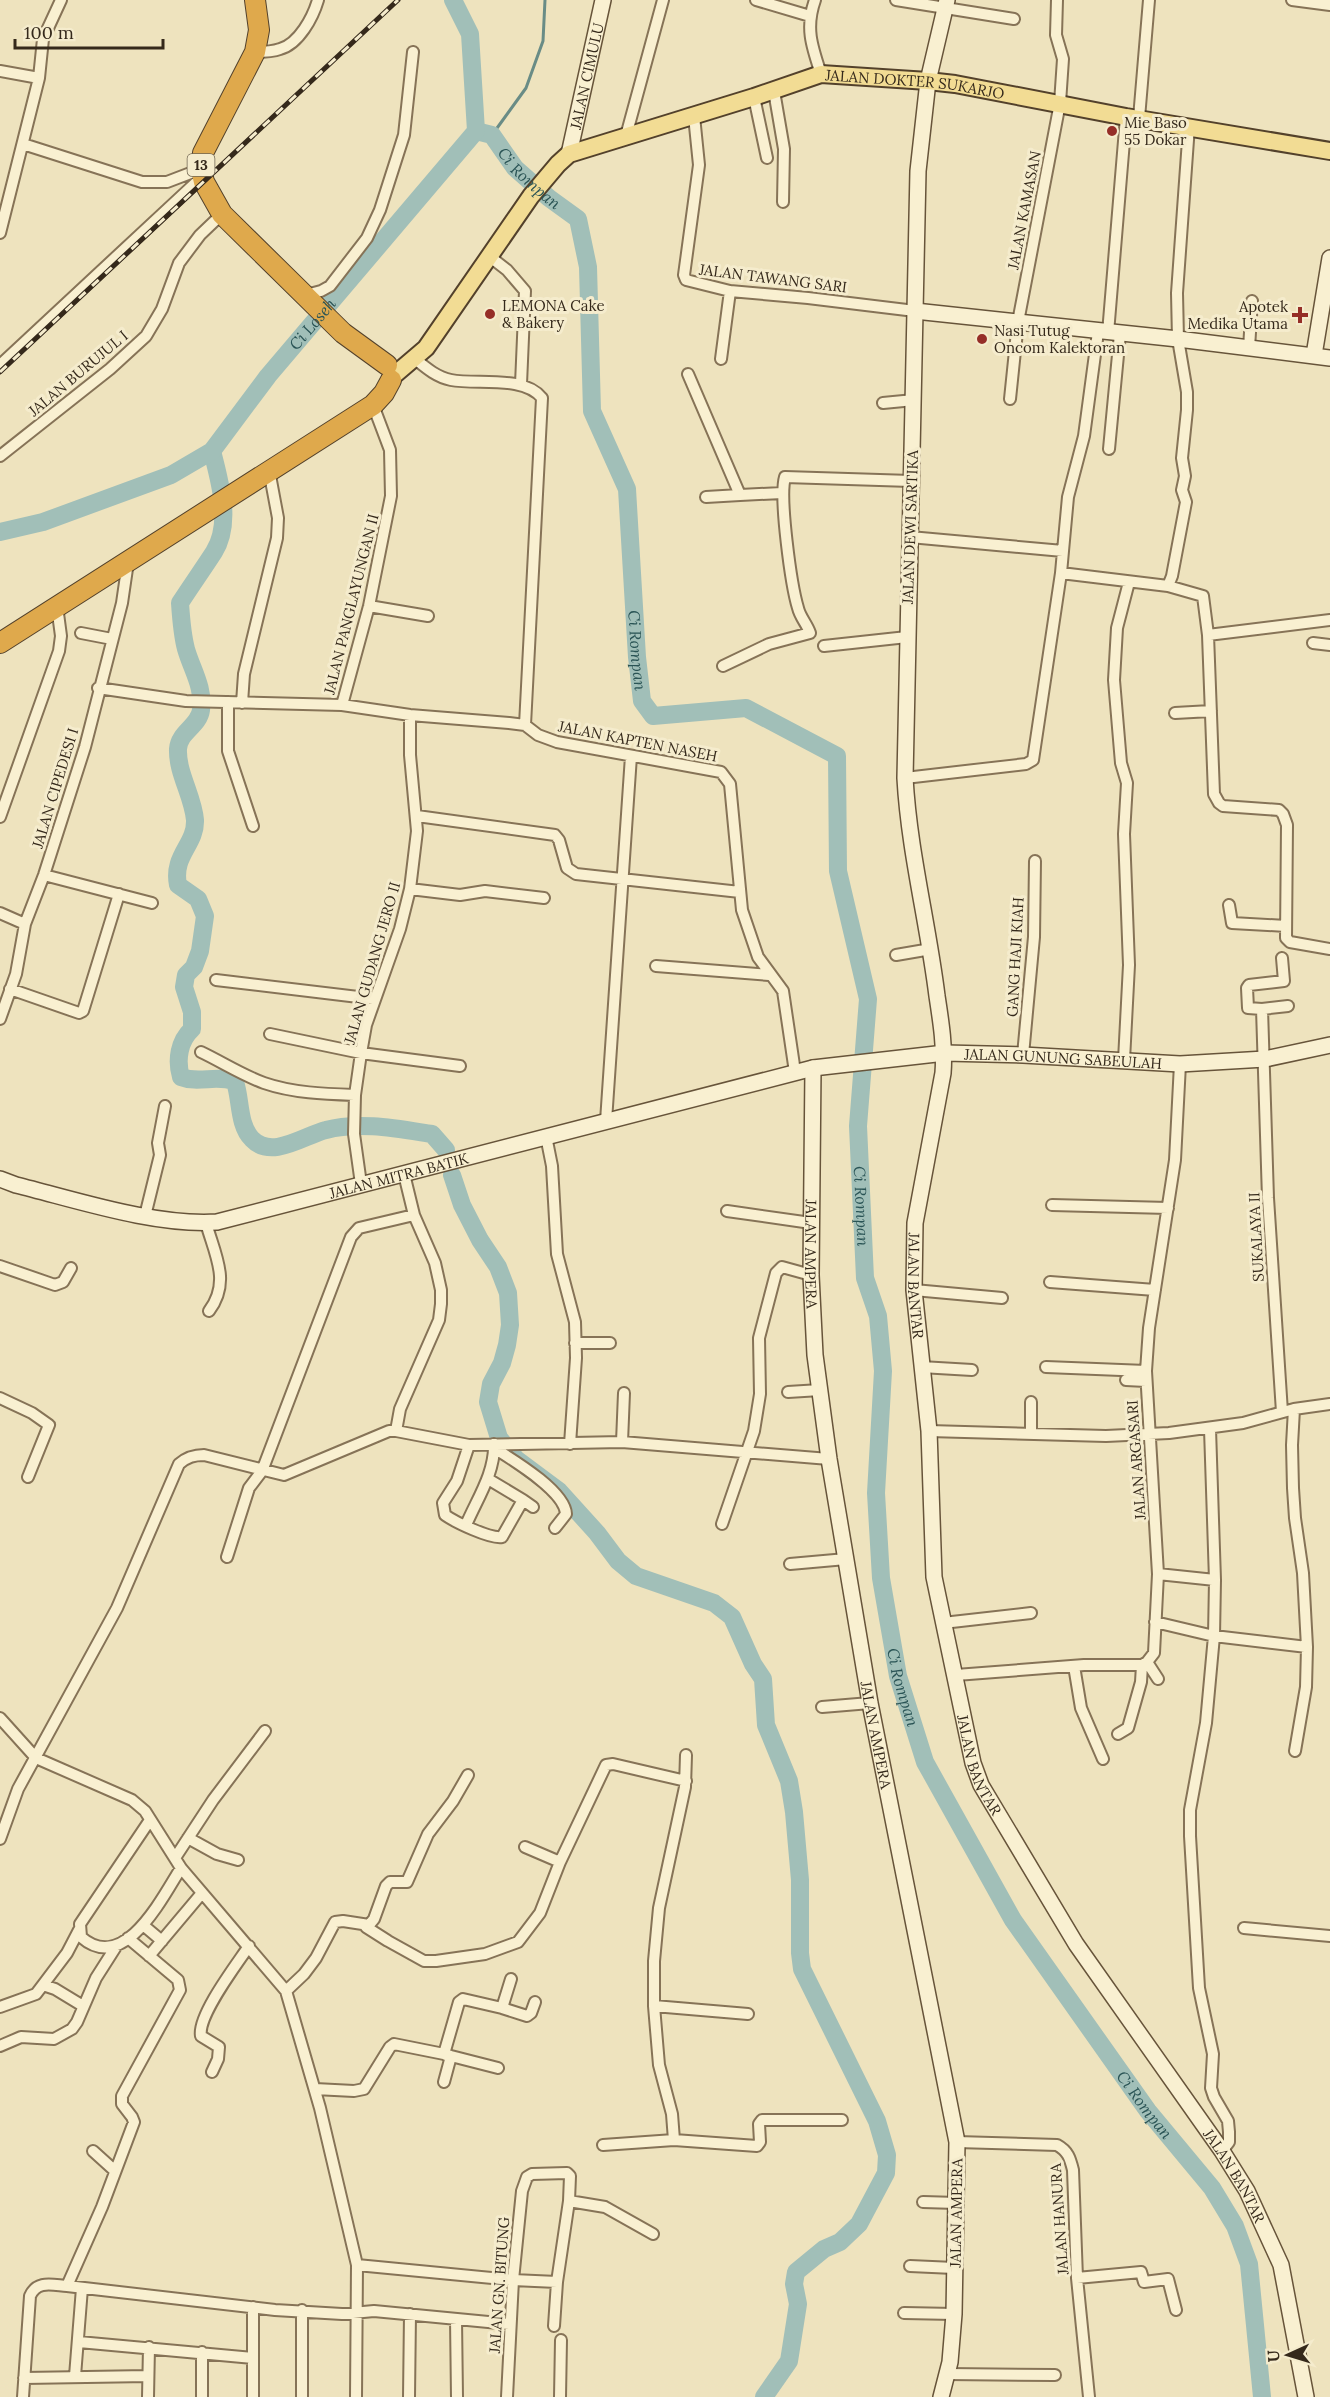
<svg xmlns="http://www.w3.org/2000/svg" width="1330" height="2397" font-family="Lora,serif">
	<rect width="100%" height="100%" fill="#eee3be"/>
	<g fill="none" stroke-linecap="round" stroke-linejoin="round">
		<path stroke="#698c86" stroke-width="3" d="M492 135 526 88 543 41 545 0"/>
		<g stroke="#a1bfb8" stroke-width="18">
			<path id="s1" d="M476 131 492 135 515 168 549 198 578 219 588 267 592 411 627 489 637 657 642 701 653 716 746 708 837 756 838 871 868 999 858 1126 865 1278 878 1316 883 1371 876 1493 881 1578 898 1676 925 1762 1013 1920 1148 2111 1212 2188 1235 2226 1249 2264 1262 2397"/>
			<path d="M212 451C220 482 232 523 214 552 203 569 191 586 180 603 181 618 182 634 186 649 192 670 204 687 201 710 199 726 179 732 178 749 177 773 193 796 195 820 196 845 172 855 178 885L198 899 205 916 200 951 194 967 186 975 184 987 192 1012V1029C179 1041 176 1060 181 1077 199 1084 218 1074 235 1082 241 1099 238 1125 252 1139 272 1160 305 1135 326 1130 359 1121 399 1129 432 1134L446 1150"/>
			<path id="s2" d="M0 532 43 522 171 475 212 451 268 376 476 131 470 34 453 0"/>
			<path d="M452 1175 462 1205 480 1240 498 1267 508 1293 510 1325 507 1345 502 1363 491 1384 488 1402 499 1438 516 1459 559 1491 597 1533 618 1561 636 1576 714 1603 732 1617 753 1664 763 1679 766 1725 789 1781 794 1812 800 1880V1953L802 1969 877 2121 887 2155 886 2173 859 2224 840 2242 824 2249 796 2272 794 2284 798 2304 789 2361 764 2397"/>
		</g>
		<g stroke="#867357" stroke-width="14">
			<path id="street" d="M756 0 810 16
				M815 0C805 28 812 47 821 74
				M896 0 1014 19
				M1292 0 1330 5
				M255 52C263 52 272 52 280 49 299 44 313 17 318 0
				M0 71 39 78
				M774 91 784 149 783 202
				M754 97 767 158
				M694 116 699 165 684 275 686 280 730 291 808 298 915 311
				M1139 118 1149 0
				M626 136 663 0
				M23 144 142 182H167L201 169
				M0 233 39 78 43 39 61 0
				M489 256 507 270 525 291 521 384
				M306 295 321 291 330 286 367 238 380 210 404 135 413 52
				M1108 333 1126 117
				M1249 348 1252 301
				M414 358C425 367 436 377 451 380 477 385 524 375 542 398L525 725
				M721 359 730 291
				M0 365 202 177
				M688 374 740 495 706 497
				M1010 399 1018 322 1060 103 1063 59 1056 35 1057 0
				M883 403 914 400
				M1109 449 1120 334
				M0 456 110 369 146 336 162 309 179 263 200 235 222 214
				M740 495 782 493
				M910 537 1063 551 1061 573
				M1063 551 1068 497 1084 436 1098 332
				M1168 586 1172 576 1186 502 1182 490 1185 476 1182 458 1187 410V392L1178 339 1177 293 1189 126
				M369 606 428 616
				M81 633 112 639
				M1208 635 1330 620
				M1313 643 1330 645
				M824 646 907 637
				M723 666 769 644 810 633C807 624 800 617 798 608 791 585 779 497 785 477L911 481
				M98 688 186 701 342 705 410 715 509 723 525 725 538 735 557 742 721 772 730 784 742 910 758 957 783 991 795 1072
				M228 702V751L253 826
				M242 703 244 674 277 538 278 518 269 470
				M342 705 369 606 391 496 390 450 373 405
				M1175 713 1211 711
				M905 778 1026 764 1033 760 1061 573 1168 586 1203 596 1208 635 1214 794 1219 803 1223 806 1279 810 1283 814 1287 825 1286 938 1290 942 1330 949
				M417 816 555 835 559 840 567 868 576 874 740 892
				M0 817 59 651 61 636 57 606
				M44 875 152 903
				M410 889 460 895 485 891 544 898
				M1229 905 1232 923 1286 926
				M0 913 25 924
				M896 955 931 949
				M656 966 769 975
				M216 980 375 999
				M10 989 79 1013 83 1011 119 894
				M1262 1009 1288 1006
				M0 1019 16 974 25 924 44 875 85 747 122 603 128 562
				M270 1034 361 1053 460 1066
				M201 1052C222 1062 242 1075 264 1083 293 1093 325 1094 355 1095
				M1023 1055 1034 937 1035 861
				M1124 1060 1129 965 1124 834 1127 783 1121 763 1114 680 1117 628 1129 582
				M606 1121 631 756
				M546 1136 552 1166 557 1254 575 1322 576 1358 570 1444
				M361 1184 354 1134 355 1095 361 1053 366 1025 400 929 410 889 417 831 410 755V715
				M1052 1205 1168 1208
				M727 1211 811 1223
				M145 1216 160 1155 158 1143 165 1106
				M206 1223C215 1255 231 1282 209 1311
				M0 1266 55 1285 63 1282 71 1268
				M1050 1282 1155 1290
				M914 1290 1002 1298
				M575 1343H610
				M921 1367 972 1370
				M1046 1367 1146 1371
				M1126 1380 1146 1381
				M788 1392 820 1390
				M0 1398 32 1413 49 1425 28 1477
				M1282 1412 1268 1198 1262 1009 1248 1008 1247 988 1249 985 1284 981 1282 958
				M1210 1429 1215 1580 1214 1636 1206 1723 1190 1810V1836L1199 1988 1213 2054 1211 2088 1214 2097 1228 2121 1229 2132V2142L1222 2151
				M396 1431 400 1409 439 1320 441 1304V1290L435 1263 414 1215 404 1174
				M929 1431 1106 1436 1169 1433 1243 1423 1294 1409 1330 1404
				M1031 1432V1402
				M622 1442 624 1393
				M469 1445 457 1481 443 1503 445 1515C455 1522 490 1539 502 1537L523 1500 533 1507
				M494 1448C513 1460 565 1491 566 1514L555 1528
				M488 1479 523 1500
				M722 1524 754 1431 760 1394 759 1338 776 1273 782 1267 811 1275
				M466 1525C477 1499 495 1473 494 1444
				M227 1557 249 1488 262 1471 351 1237 359 1228 414 1215
				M790 1564 846 1559
				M1158 1574 1215 1580
				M1155 1622 1214 1636 1307 1647 1303 1573 1295 1518 1293 1488 1292 1445 1294 1409
				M943 1623 1031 1613
				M1147 1662 1158 1679
				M1074 1666 1081 1708 1103 1759
				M956 1675 1084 1665H1142L1147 1662 1154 1653 1158 1574 1146 1371 1149 1328 1175 1160 1180 1064
				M822 1707 870 1703
				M0 1718 36 1758 132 1800 145 1811 181 1868 286 1991 320 2108 357 2265 356 2397
				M1118 1734 1128 1728 1141 1682 1142 1665
				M1295 1751 1306 1687 1307 1647
				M150 1820 80 1924 81 1937C124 1975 162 1898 181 1868
				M188 1838 217 1854 238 1860
				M0 1839 18 1789 117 1608 179 1464C187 1457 194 1455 204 1455L284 1475 389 1431H396L469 1445 622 1442 829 1459
				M525 1847 560 1862
				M175 1858 213 1800 265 1731
				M143 1925 162 1941
				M366 1927 388 1941 424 1961H436L485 1954 518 1942 540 1913 560 1862 606 1765 613 1764 686 1781
				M1244 1928 1330 1936
				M149 1956 202 1893
				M43 1985 55 1989 83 2006
				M286 1991 304 1974 316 1958 335 1922 343 1921 369 1925 374 1919 386 1886 390 1882H407L428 1834 453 1801 468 1775
				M654 2006 748 2014
				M0 2007 36 1994 67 1953 79 1930
				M502 2008 527 2016 531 2013 535 2002
				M0 2046 21 2037 54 2039 72 2029 77 2022 96 1978 117 1945
				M451 2056 498 2068
				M212 2072 218 2059 219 2047 201 2036C197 2016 237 1964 249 1946
				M444 2082 451 2056 446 2055
				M315 2089 354 2091 364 2089 390 2047 394 2044 444 2054 459 2002 463 1999 502 2008 511 1979
				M674 2140 672 2114 659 2065 654 2006V1961L659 1908 685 1787 686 1755
				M957 2142 1057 2145C1068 2151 1070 2158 1073 2170L1077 2278 1089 2397
				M603 2145 674 2140 757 2146 760 2142 759 2124 762 2120H842
				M93 2151 114 2170
				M923 2202 957 2203
				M357 2265 513 2280 557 2282
				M910 2266 954 2268
				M1077 2278 1141 2272 1144 2282 1168 2279 1176 2310
				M67 2286 102 2207 134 2122 132 2117 122 2104V2096L180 1990 178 1980 128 1938
				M253 2307V2397
				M904 2313 954 2314
				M456 2319 457 2397
				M554 2326 557 2282 569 2201
				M79 2342 253 2358
				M947 2374 1055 2375
				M75 2376 82 2288
				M24 2378 148 2376
				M23 2397 30 2296C37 2280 52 2285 67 2286L275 2310 342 2314 374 2311 509 2324
				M148 2397 149 2347
				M202 2397V2352
				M302 2397V2310
				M409 2397 410 2314
				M507 2397 513 2280 522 2191 527 2177 532 2174 567 2173 570 2176 569 2201 605 2207 653 2234
				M560 2397 561 2340"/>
		</g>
		<g stroke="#67543a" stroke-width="18">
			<g id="secondary">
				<path id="s3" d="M947 0 928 81 918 171 905 778C909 851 928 923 937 996 941 1022 945 1047 943 1073L915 1223 914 1290 929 1431 934 1577 973 1763 981 1785 1076 1944 1222 2151 1247 2191 1281 2265 1306 2397"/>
				<path id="s4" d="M569 154 603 0"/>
				<path d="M915 311 1178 339 1330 358"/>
				<path d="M1314 355 1330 258"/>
				<path id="s5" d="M813 1068 811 1275 815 1355 829 1459 870 1703 957 2142 954 2314 950 2362 941 2397"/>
				<path id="s6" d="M0 1179 16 1185C77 1200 154 1226 217 1222L813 1068 945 1053 1023 1055 1180 1064 1265 1059 1330 1045"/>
			</g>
		</g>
		<g stroke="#53412b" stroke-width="20">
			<g id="primary">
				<path id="s7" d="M392 377 426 348 531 196 558 164 569 154 754 97 821 74 928 81 955 84 1126 117 1330 151"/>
			</g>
		</g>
		<g stroke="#53412b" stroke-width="22">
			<path id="highway" d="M255 0 259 30 255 52 203 153 201 169 204 182 222 214 343 333 387 365
				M0 643 373 405 384 393 391 380"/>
		</g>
		<use href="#street" stroke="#f9f0d1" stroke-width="10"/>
		<use href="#secondary" stroke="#f9f0d1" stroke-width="15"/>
		<use href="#primary" stroke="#f2dc94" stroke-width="16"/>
		<use href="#highway" stroke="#dfa94c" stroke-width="20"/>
		<g stroke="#35291b" stroke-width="5">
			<path id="rail" d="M0 372 398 0"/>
		</g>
		<use href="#rail" stroke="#f5eccd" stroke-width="3" stroke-dasharray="9" stroke-linecap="butt"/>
	</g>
	<g fill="#952e27" stroke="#f5eccd" stroke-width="2">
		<circle cx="1112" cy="131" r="6"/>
		<circle cx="490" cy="314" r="6"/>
		<path d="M1297 306h6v6h6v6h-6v6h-6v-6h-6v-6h6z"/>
		<circle cx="982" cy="339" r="6"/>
	</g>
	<g text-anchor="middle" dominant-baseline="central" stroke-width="6" stroke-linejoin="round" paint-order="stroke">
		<rect fill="#f5eccd" stroke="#6f6450" stroke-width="1.5" x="187.5" y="154" width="27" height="22" rx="4.5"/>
		<g font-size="14" font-weight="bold" fill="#35291b">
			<text x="201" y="165">13</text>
		</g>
		<g font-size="15" fill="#35291b" stroke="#f5eccd">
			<text stroke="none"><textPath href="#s4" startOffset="80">JALAN CIMULU</textPath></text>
			<text stroke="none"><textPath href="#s7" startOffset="645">JALAN DOKTER SUKARJO</textPath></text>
			<text transform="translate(1024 210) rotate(-79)">JALAN KAMASAN</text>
			<text transform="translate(773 278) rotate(7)">JALAN TAWANG SARI</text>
			<text transform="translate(78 373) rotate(-40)">JALAN BURUJUL I</text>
			<text transform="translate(910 527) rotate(-88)">JALAN DEWI SARTIKA</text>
			<text transform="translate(351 604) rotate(-76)">JALAN PANGLAYUNGAN II</text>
			<text transform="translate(638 741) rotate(11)">JALAN KAPTEN NASEH</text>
			<text transform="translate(55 788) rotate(-73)">JALAN CIPEDESI I</text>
			<text transform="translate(1015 957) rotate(-87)">GANG HAJI KIAH</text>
			<text transform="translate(372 963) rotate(-74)">JALAN GUDANG JERO II</text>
			<text stroke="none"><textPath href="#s6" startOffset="1089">JALAN GUNUNG SABEULAH</textPath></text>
			<text stroke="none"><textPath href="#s6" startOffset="410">JALAN MITRA BATIK</textPath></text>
			<text transform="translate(1256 1237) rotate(-93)">SUKALAYA II</text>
			<text stroke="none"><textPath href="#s5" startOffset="186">JALAN AMPERA</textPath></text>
			<text stroke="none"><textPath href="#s3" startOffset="1294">JALAN BANTAR</textPath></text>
			<text transform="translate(1136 1460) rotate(-94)">JALAN ARGASARI</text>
			<text stroke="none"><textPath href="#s5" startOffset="672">JALAN AMPERA</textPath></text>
			<text stroke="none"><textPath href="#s3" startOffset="1780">JALAN BANTAR</textPath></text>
			<text stroke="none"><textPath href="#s3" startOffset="2266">JALAN BANTAR</textPath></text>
			<text transform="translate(956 2213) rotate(-89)">JALAN AMPERA</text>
			<text transform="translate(1059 2219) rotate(-94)">JALAN HANURA</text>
			<text transform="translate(499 2285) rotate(-86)">JALAN GN. BITUNG</text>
		</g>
		<g font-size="15" fill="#35291b" stroke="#f5eccd" text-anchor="start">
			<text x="1124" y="122">Mie Baso<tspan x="1124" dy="17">55 Dokar</tspan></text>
			<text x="502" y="305">LEMONA Cake<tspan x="502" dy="17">&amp; Bakery</tspan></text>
			<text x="1288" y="306" text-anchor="end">Apotek<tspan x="1288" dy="17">Medika Utama</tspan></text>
			<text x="994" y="330">Nasi Tutug<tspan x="994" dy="17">Oncom Kalektoran</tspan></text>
		</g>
		<g font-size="16" font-style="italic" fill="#2a5455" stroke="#f5eccd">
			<text stroke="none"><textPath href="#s1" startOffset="74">Ci Rompan</textPath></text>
			<text stroke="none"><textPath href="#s2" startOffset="390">Ci Loseh</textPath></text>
			<text stroke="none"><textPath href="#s1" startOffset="578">Ci Rompan</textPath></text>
			<text stroke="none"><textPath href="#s1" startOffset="1298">Ci Rompan</textPath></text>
			<text stroke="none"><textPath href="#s1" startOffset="1784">Ci Rompan</textPath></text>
			<text stroke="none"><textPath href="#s1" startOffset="2270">Ci Rompan</textPath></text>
		</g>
	</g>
	<g transform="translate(1288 2355) rotate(266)" stroke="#f5eccd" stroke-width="4.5" paint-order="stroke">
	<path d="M0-4.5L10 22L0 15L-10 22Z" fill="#35291b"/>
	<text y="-9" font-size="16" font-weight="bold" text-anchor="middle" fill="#35291b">U</text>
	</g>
	<path d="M15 39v9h148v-9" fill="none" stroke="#35291b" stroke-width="3"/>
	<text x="24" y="39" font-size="18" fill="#35291b" stroke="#f5eccd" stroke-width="4.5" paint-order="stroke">100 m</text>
</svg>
